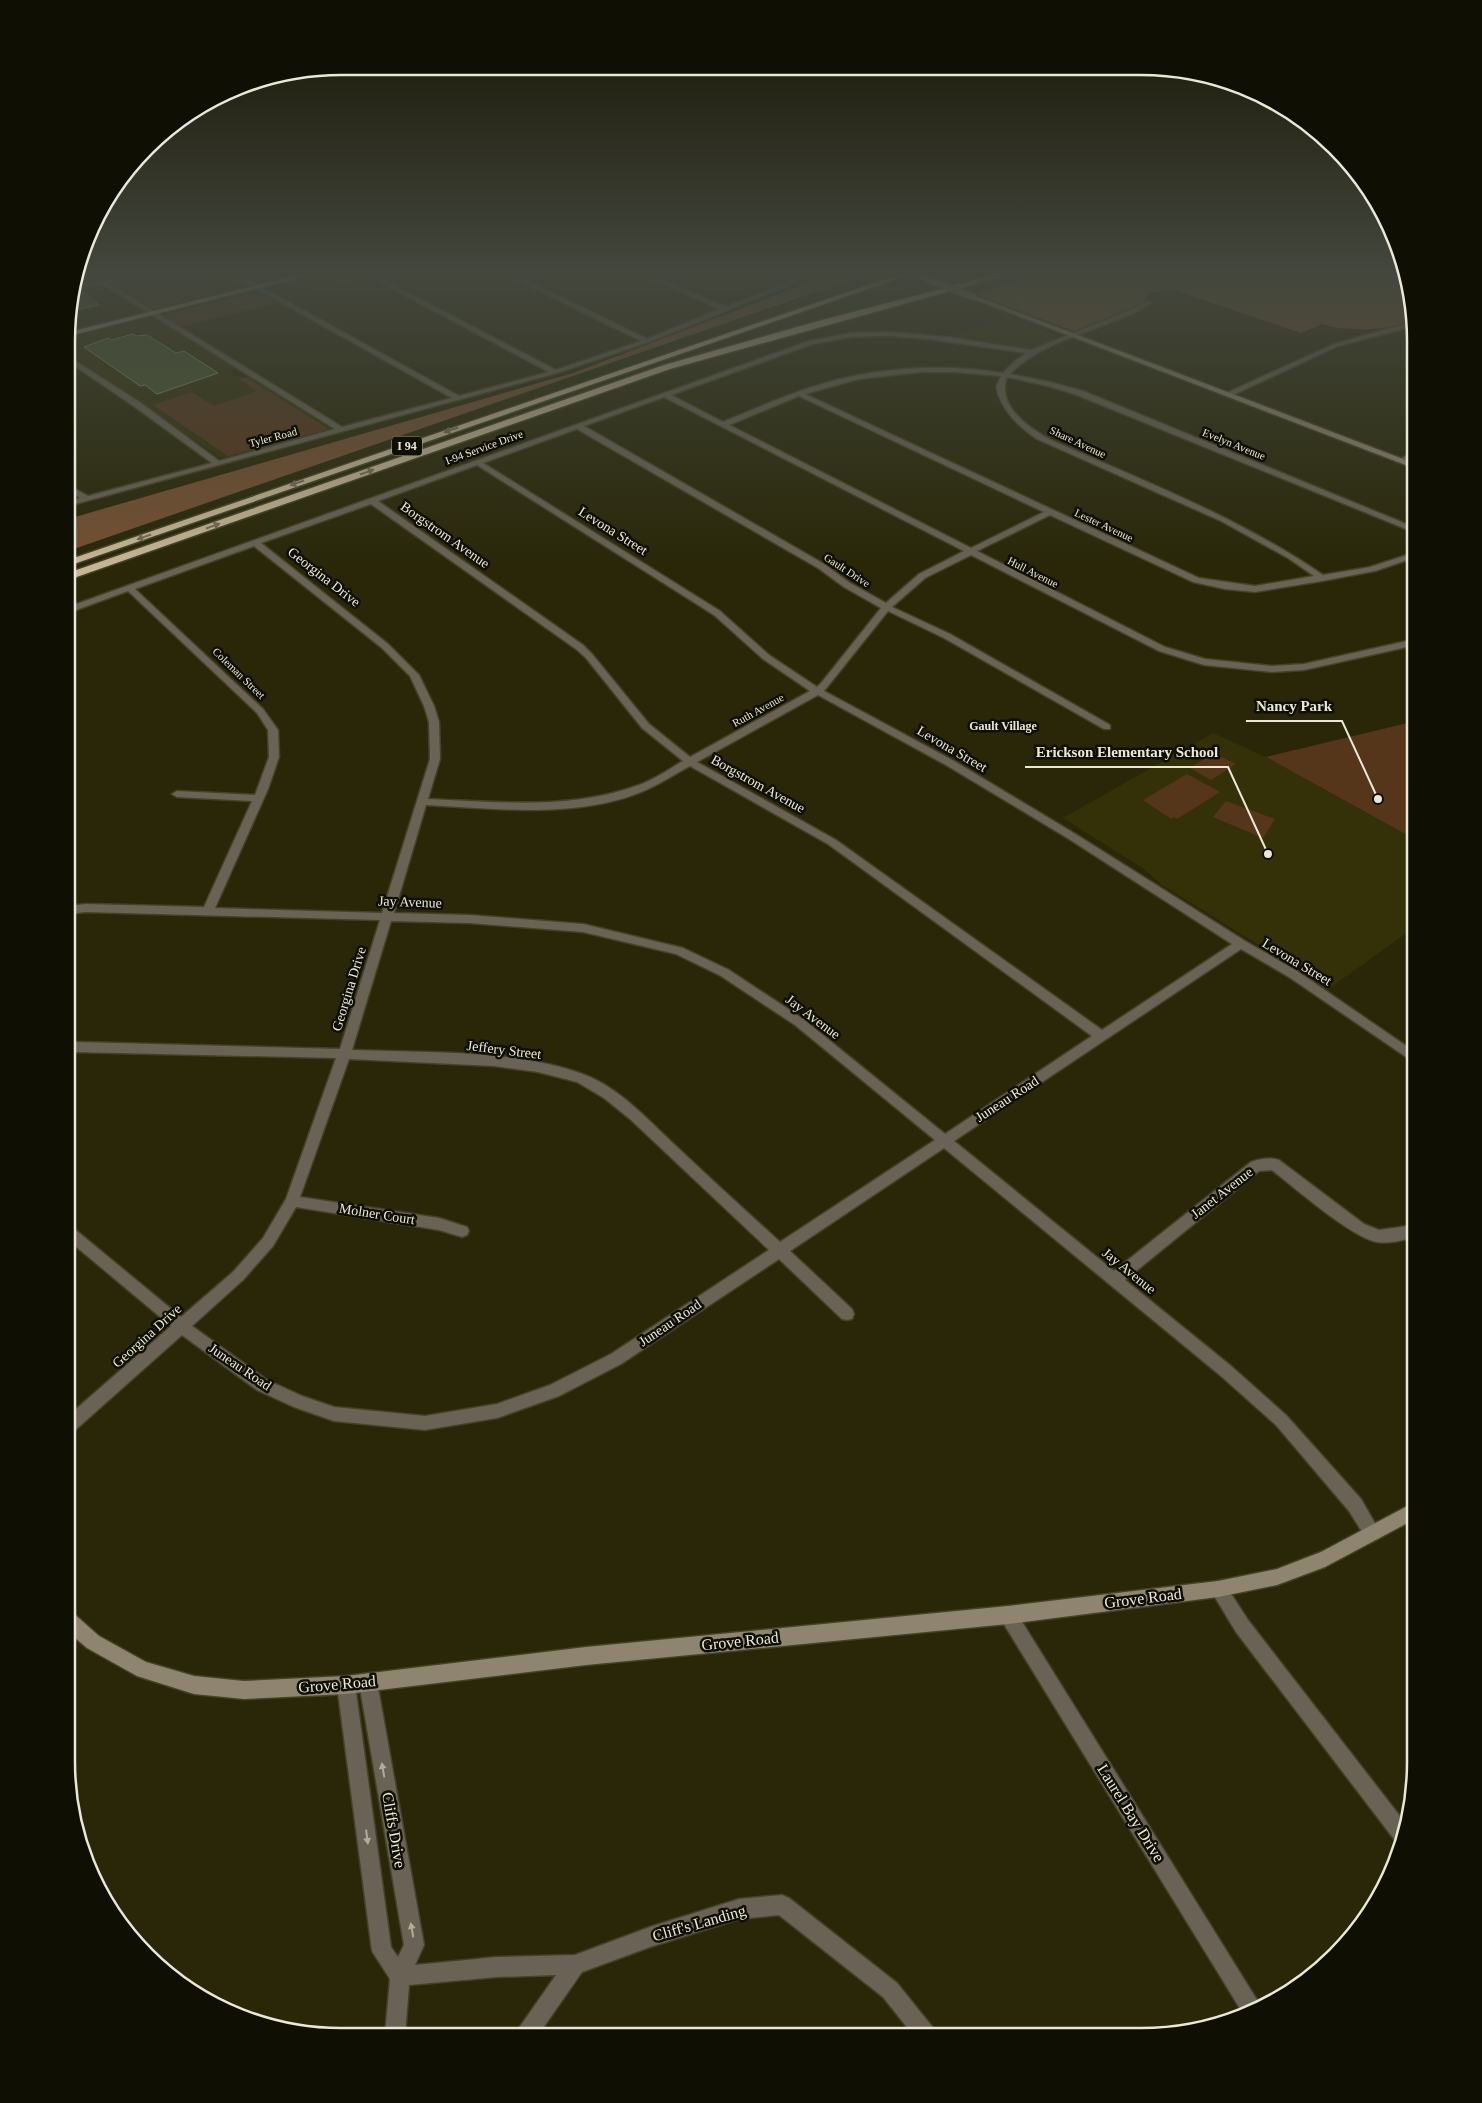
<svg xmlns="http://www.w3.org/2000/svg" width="1482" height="2103" font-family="Georgia,serif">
	<rect width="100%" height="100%" fill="#292708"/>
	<path fill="#343108" d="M224 273 244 285 219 292 198 279Z
		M340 273H391L292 299 274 290Z
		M1010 317 1058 336 1055 337 1057 339 1031 349 954 336Z
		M147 318 156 319 233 366 234 369 230 374 233 376 249 377 332 429 227 458 219 457 92 370 69 352V338Z
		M1213 733 1266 757 1416 840 1415 927 1327 990 1283 960 1162 885 1144 869 1063 818Z"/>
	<path fill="#56361b" d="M147 273H224L199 279 219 292 156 308H150L112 284 113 281Z
		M238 273H298L255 282Z
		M253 293H260L277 303 180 327 165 316 169 313Z
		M238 378H247L329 429 228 456 153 405 192 392 214 406 257 391Z
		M1416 721V840L1266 757Z
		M1213 753 1236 764 1211 780 1190 768Z
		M1187 774 1220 792 1177 819 1174 817 1171 819 1143 800Z
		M1226 801 1275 819 1263 838 1213 817Z"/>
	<path fill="#745031" d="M834 273H870L68 551V519L573 373Z
		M1051 273H1407L1413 321C1385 330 1350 333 1322 324L1301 333 1162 286 1160 292H1151L1144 301 1138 305 1074 331 973 293Z"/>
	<path fill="#4a5b32" stroke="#899778" d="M85 292 99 305 69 312 72 295Z
		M133 334 136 336 147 335 176 353 184 351 218 373 157 394 145 385 140 386 84 347 108 338 111 340Z"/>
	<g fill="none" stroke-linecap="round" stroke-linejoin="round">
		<g stroke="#444225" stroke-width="3">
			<path id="street" d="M85 273H93L104 280 132 273H144L108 283 342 427 452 398 228 273H236L459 396 549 372 362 273H370L556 370 641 341 503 273H512L647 339 720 309 638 273H647L726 307 789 282 775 273H783L797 282 649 342 557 373 68 506V501L80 498 68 491V485L88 496 212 463 135 407 69 362V357L141 403 219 461 335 429 102 284 74 291 75 287 97 282Z
				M1147 301 1152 302C1143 310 1129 315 1117 320 1083 334 1036 346 1010 374L1050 382 1083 391 1416 528V533L1077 395 1048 386 1007 377C996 406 1029 428 1051 440 1144 481 1238 517 1323 575L1370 567 1416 552V557L1375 571 1322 581 1255 592 1225 589 1193 582 1050 515 977 551 1165 647 1205 659 1272 666 1304 664 1416 639V645L1304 670 1272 672 1204 665 1159 651 971 555 925 578 892 607 950 634 1110 725V729H1104L944 638 888 611 824 691 954 761 1077 835 1245 941 1297 971 1415 1052V1063L1289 977 1241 949 954 1141 1114 1271 1251 1162C1259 1159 1271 1157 1279 1160L1364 1224 1379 1230 1415 1225V1237C1404 1240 1389 1244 1377 1242 1351 1237 1295 1188 1272 1170L1259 1171 1125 1280 1231 1366 1286 1415 1361 1499 1380 1532 1378 1538 1372 1540 1366 1538 1349 1511 1276 1425 1221 1376 944 1148 790 1251 852 1309 854 1314 852 1319 847 1320 842 1319 779 1259 621 1364 559 1396 497 1418 425 1430 334 1421 294 1407 257 1390 182 1335 73 1432 67 1434V1417L171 1326 67 1239V1225L72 1227 181 1317 233 1272 263 1238 286 1199 336 1058 75 1052 67 1054V1044L75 1042 116 1043 340 1049 380 920 86 912 68 914V906L86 904 204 907 252 801 177 797 172 794 177 791 255 795 269 757 268 730 257 713 128 591 68 613V607L809 341 851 333 889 332 948 337 1031 350 1126 312ZM889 336 928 339 1026 353 1015 361 1003 373C940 363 873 367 812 387 781 397 753 410 723 422L671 395 813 344 851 337ZM922 372H955L1001 376 996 387C1002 411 1017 425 1037 439L1221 521 1288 558 1314 576 1255 586 1199 578 805 394 859 379ZM799 396 1044 512 971 548 729 425ZM664 397 964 551 919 574 886 603 850 583 824 564 584 426ZM577 429 818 568 844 587 881 608 822 682 817 687 769 655 720 611 483 463ZM477 465 714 615 763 659 810 691 690 757 649 724 592 654 583 645 378 501ZM371 504 576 649 586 658 642 728 683 761C668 770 652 781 636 786 569 810 497 802 428 799L440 759 439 722 434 706 419 675 388 644 261 543ZM254 546 382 648 410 676 424 706 429 722 430 759 382 913 215 908 268 789 279 757 278 730 263 709 135 589ZM818 695 946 765 1069 839 1232 944 1102 1030 836 840 697 762ZM690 766 828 844 1092 1036 945 1134 803 1019 729 970 683 948 583 924 469 915 394 913 426 805C496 809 581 819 646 790 661 783 675 774 690 766ZM391 921 469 923 583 932 676 954 721 976 795 1025 935 1140 780 1242C746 1211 711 1179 677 1147 649 1121 621 1089 585 1075 517 1049 424 1053 352 1050ZM349 1059 494 1066 538 1072 577 1082 604 1098 630 1119 769 1250 611 1354 550 1385 497 1404 425 1416 334 1407 302 1396 267 1380 192 1326 243 1280 273 1246 296 1207 439 1230 462 1237 467 1235 469 1231 467 1227 439 1218 300 1197Z
				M1413 322 1414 326 1338 346 1231 396 1224 394 1334 344Z
				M1416 450V455L1404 463 1397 461Z
				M1218 1581 1224 1583 1248 1620 1406 1824 1402 1845 1397 1843 1236 1632 1210 1589 1212 1583Z
				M1008 1606 1014 1609 1262 2008 1244 2015 1002 1621 999 1615 1002 1609Z
				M368 1673 374 1676 377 1682 424 1945 415 1965 497 1957 575 1955 650 1927 739 1899 782 1895 789 1898 897 1983 934 2029 937 2036H914L883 1997 779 1915 739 1919 650 1947 582 1972 538 2035H516L519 2028 556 1975 497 1977 409 1985 405 2035H385L390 1979 372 1951 337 1685 340 1679 346 1676 352 1679 355 1685 391 1947 398 1957 404 1945 359 1682 362 1676Z"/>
		</g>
		<g stroke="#444225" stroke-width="3">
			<path id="secondary" d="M973 295 1416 464V469L971 298V296Z
				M1415 1502V1519L1325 1567 1277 1585 1218 1597 1008 1624 586 1665 346 1694 244 1699 194 1694 137 1676 87 1648 66 1630 67 1610 72 1612 99 1636 146 1662 194 1676 244 1681 346 1676 586 1647 1008 1606 1218 1581 1277 1569 1321 1552Z"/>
		</g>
		<g stroke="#444225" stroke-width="3">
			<path id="primary" d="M306 273H318L69 336V332Z"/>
		</g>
		<g stroke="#444225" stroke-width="3">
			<path id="highway" d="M903 273H914L68 566V560Z
				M1002 273H1015L670 369 68 580V573L664 365 811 323Z"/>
		</g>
		<use href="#street" fill="#696255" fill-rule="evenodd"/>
		<use href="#secondary" fill="#8f8470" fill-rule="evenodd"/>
		<use href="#primary" fill="#ac9e84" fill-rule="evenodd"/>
		<use href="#highway" fill="#c7b696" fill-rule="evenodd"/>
		<g stroke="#444225" stroke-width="8" stroke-linecap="butt">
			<path id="secondary-bridge" d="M913 273 973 297"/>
		</g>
		<use href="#secondary-bridge" stroke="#8f8470" stroke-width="7"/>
	</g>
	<defs><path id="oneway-solid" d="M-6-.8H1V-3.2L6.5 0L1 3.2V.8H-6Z" transform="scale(1.25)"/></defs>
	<g fill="#756b54">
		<use href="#oneway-solid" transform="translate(451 430) rotate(161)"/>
		<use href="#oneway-solid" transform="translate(367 472) rotate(-19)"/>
		<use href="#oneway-solid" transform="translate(297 483) rotate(161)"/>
		<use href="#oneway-solid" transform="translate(213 526) rotate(-19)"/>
		<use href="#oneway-solid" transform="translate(144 537) rotate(161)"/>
	</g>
	<g fill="#b0ac9c">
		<use href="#oneway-solid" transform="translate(383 1770) rotate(-100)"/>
		<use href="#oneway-solid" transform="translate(367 1837) rotate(83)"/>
		<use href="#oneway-solid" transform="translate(412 1930) rotate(-100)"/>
	</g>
	<linearGradient id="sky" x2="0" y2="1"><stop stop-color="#171504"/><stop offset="0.48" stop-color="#43473d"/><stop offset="1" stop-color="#43473d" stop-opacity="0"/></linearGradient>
	<rect width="1482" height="568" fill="url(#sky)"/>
	<g text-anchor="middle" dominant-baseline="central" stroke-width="5" stroke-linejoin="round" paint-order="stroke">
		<g font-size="11" fill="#eae9d7" stroke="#100f04">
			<text transform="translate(273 437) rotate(-15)">Tyler Road</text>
			<text transform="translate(1078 442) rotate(25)">Share Avenue</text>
			<text transform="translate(1234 444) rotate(22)">Evelyn Avenue</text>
			<text transform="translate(484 447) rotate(-20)">I-94 Service Drive</text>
			<text transform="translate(1104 525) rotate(25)">Lester Avenue</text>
			<text transform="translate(847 570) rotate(33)">Gault Drive</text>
			<text transform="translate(1033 572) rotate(27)">Hull Avenue</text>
			<text transform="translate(239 673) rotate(44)">Coleman Street</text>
			<text transform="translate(758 710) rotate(-29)">Ruth Avenue</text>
		</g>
		<rect fill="#100f04" stroke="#a9a898" stroke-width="1" x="392" y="436.5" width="30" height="19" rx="4"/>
		<g font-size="12" font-weight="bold" fill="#eae9d7">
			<text x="407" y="446">I 94</text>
		</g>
		<g font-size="12" font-weight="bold" fill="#eae9d7" stroke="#100f04">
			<text x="1003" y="726">Gault Village</text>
		</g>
		<g font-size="14" fill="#eae9d7" stroke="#100f04">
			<text transform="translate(613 531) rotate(32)">Levona Street</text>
			<text transform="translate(445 535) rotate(35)">Borgstrom Avenue</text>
			<text transform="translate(324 577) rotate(38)">Georgina Drive</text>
			<text transform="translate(952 749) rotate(30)">Levona Street</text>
			<text transform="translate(758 784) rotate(29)">Borgstrom Avenue</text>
			<text transform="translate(410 902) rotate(2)">Jay Avenue</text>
			<text transform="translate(1297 962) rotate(31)">Levona Street</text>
			<text transform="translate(349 989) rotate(-73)">Georgina Drive</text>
			<text transform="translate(813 1017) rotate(37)">Jay Avenue</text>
			<text transform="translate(504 1050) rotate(7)">Jeffery Street</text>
			<text transform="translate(1007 1099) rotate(-33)">Juneau Road</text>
			<text transform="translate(1222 1193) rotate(-38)">Janet Avenue</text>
			<text transform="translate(377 1214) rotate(9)">Molner Court</text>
			<text transform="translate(1129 1271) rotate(39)">Jay Avenue</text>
			<text transform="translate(670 1323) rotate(-34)">Juneau Road</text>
			<text transform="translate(147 1336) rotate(-42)">Georgina Drive</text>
			<text transform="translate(240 1367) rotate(34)">Juneau Road</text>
		</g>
		<g font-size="16" fill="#eae9d7" stroke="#100f04">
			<text transform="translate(1143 1598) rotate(-7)">Grove Road</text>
			<text transform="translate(740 1641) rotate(-6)">Grove Road</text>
			<text transform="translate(337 1684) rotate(-5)">Grove Road</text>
			<text transform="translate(1131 1813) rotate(58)">Laurel Bay Drive</text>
			<text transform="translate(394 1830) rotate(80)">Cliffs Drive</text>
			<text transform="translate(699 1923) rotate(-16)">Cliff's Landing</text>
		</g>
	</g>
	<path d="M0 0H1482V2103H0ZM341 75H1141A266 266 0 0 1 1407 341V1762A266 266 0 0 1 1141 2028H341A266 266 0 0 1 75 1762V341A266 266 0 0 1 341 75Z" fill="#100f04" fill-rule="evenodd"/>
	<path fill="none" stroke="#eae9d7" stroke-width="2.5" d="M341 75H1141A266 266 0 0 1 1407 341V1762A266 266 0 0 1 1141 2028H341A266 266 0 0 1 75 1762V341A266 266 0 0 1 341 75Z"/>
	<path fill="none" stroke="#eae9d7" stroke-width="2" d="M1378 799L1342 721H1246M1268 854L1228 767H1025"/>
	<g fill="#eae9d7" stroke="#100f04" stroke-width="2">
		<circle cx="1378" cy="799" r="5"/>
		<circle cx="1268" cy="854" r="5"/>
	</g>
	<g font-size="15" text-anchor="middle" font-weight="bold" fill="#eae9d7" stroke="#100f04" stroke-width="5" stroke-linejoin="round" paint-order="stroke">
		<text x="1294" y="711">Nancy Park</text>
		<text x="1127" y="757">Erickson Elementary School</text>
	</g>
</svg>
